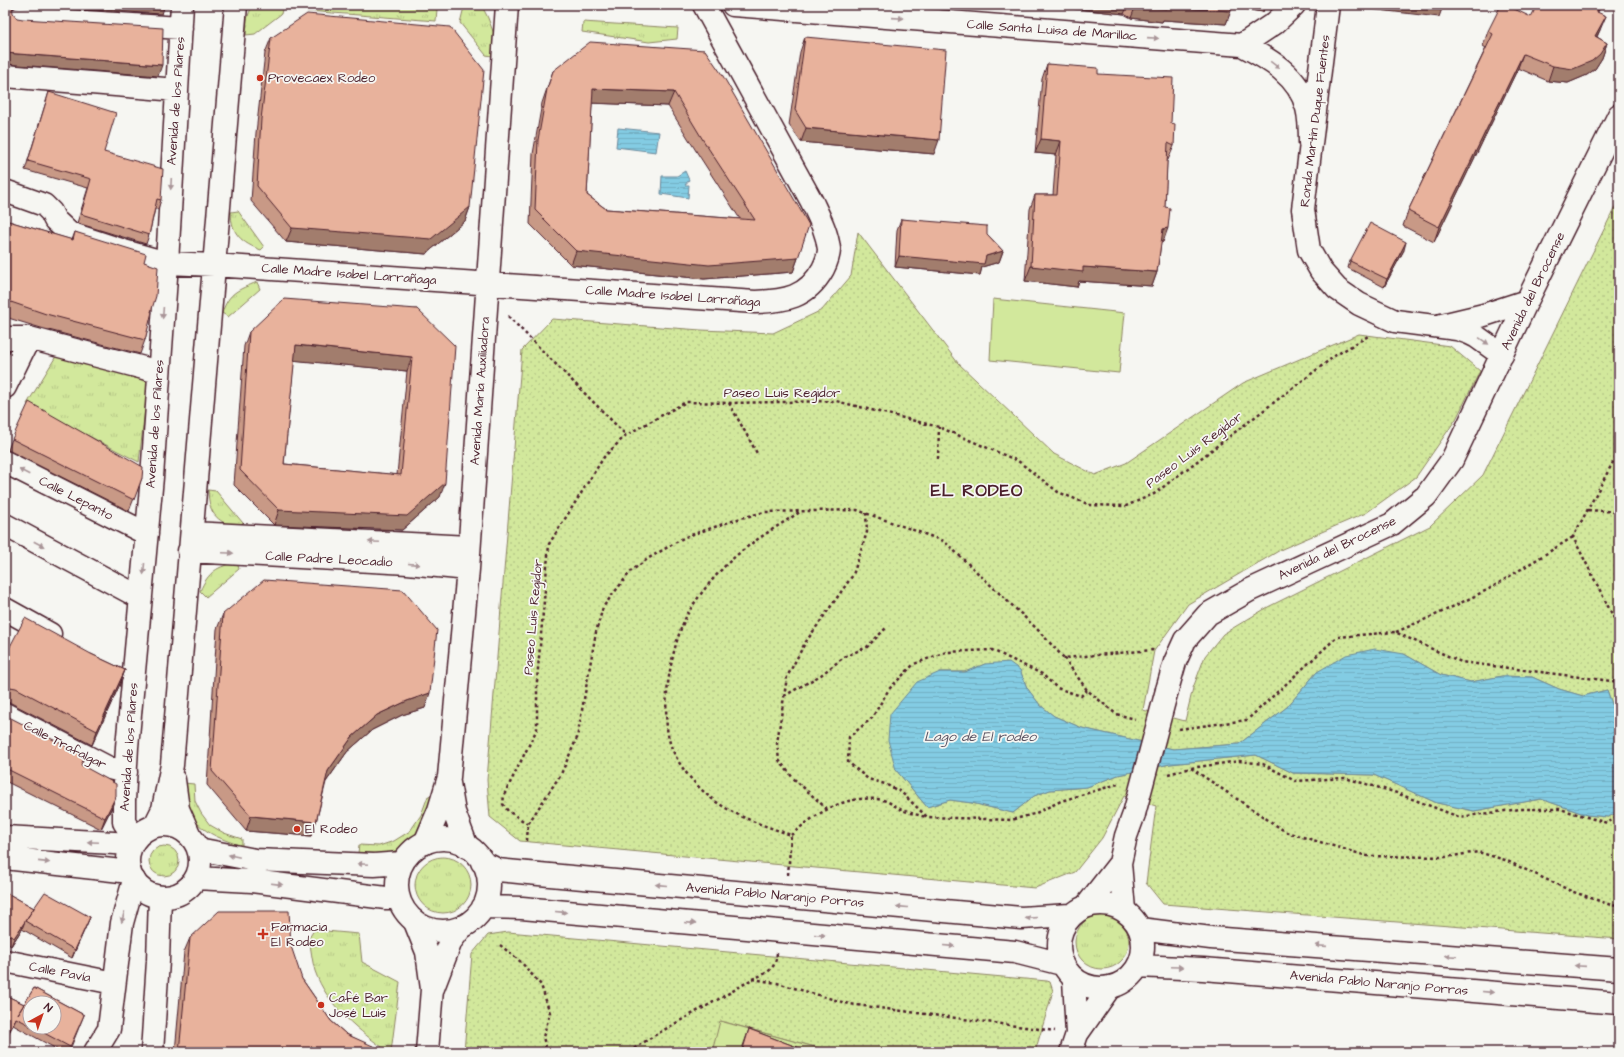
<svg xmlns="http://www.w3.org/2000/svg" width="1624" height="1057" font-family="'Architects Daughter',sans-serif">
	<defs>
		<pattern id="grass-tufts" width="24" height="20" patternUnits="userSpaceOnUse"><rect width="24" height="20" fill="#d2e89c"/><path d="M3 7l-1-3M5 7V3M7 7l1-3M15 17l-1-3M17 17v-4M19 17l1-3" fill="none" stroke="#b6c787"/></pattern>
		<pattern id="park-dots" width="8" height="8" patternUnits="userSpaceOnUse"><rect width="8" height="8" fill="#d2e89c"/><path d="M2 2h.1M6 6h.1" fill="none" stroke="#b6c787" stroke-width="1.8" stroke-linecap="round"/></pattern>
		<pattern id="water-rules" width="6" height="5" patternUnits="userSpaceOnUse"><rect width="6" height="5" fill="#83cce3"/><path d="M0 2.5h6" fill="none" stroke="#73afc3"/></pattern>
	</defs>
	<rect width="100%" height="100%" fill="#f6f6f2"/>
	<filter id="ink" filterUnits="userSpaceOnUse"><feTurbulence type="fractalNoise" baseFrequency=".025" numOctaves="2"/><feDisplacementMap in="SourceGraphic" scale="8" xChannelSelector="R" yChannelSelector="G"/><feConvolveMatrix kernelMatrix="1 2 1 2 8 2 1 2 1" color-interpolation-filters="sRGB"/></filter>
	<g filter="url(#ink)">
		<path fill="url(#grass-tufts)" stroke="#8e8464" d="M252 5H283L281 14 255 34 246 35 247 19Z
			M308 5H392L437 9 436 21 307 11Z
			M466 5H476L483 8 488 18 494 34 492 56 486 55 460 23 464 7Z
			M583 22 678 28 677 39 649 42 582 32Z
			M238 211 264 247 261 250C242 243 231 234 231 212Z
			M257 282 260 289 228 317 222 313C229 292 238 290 257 282Z
			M58 353 148 382 139 462 27 404Z
			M208 490 216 491 243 523 241 530C218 521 209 517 208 490Z
			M237 562 239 569 206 597 200 591C209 571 217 567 237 562Z
			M184 783 194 784 195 801 201 813 210 825 224 833 242 839V846C221 839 196 831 188 808 186 800 186 791 184 783Z
			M428 796 437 798C432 809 424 829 416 837 404 852 376 858 358 853L359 845 379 846 394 841 410 831 421 815Z
			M149 861a15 15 0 1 1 30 0a15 15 0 1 1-30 0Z
			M415 885a28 28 0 1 1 56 0a28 28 0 1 1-56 0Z
			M1075 942a27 27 0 1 1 54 0a27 27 0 1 1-54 0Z
			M314 930 359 934 362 962 400 982 391 1052H389C360 1032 327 1006 315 971 312 961 311 949 309 938Z"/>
		<path fill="url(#park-dots)" stroke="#8e8464" d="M1619 199V724L1607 690 1583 696 1559 689 1532 677 1502 676 1471 682 1441 675 1404 654 1317 672 1287 707 1239 744 1173 749 1082 728 1054 716 1040 705 1027 688 1020 670 985 664 965 672H940L896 770 927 807 950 800 972 803 1013 813 1034 796 1050 790 1087 787 1118 775 1170 764 1256 755 1293 773 1374 775 1437 803 1474 811 1541 799 1587 815 1608 817 1619 812V939L1163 904 1146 883 1156 806 1124 796 1102 838 1075 872 1035 888 520 841 490 817 487 780 522 350 552 319 701 330 773 333 822 310 851 276 858 232 958 363 1054 454 1095 475 1126 463 1243 383 1359 334 1450 346 1480 371 1456 419 1416 477 1366 513 1282 549 1188 604 1154 651 1143 710 1185 721 1193 688 1205 656 1223 634 1268 607 1430 526 1483 475Z
			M508 932 1047 981 1050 982 1053 991 1035 1052H833L721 1021 712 1052H464L472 954 488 935Z"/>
		<path fill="#d2e89c" stroke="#8e8464" d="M993 299 1125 313 1119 373 990 360Z
			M720 1021 833 1052H712Z"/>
		<path fill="url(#water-rules)" stroke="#6c8799" d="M618 128 659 132 656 152 616 147Z
			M685 171 689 180 685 185H689L688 198 661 194 662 176H677Z
			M1375 649 1404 654 1441 675 1471 682 1502 676 1532 677 1559 689 1583 696 1607 690 1619 724V812L1608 817 1587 815 1541 799 1474 811 1437 803 1374 775 1293 773 1256 755 1170 764 1118 775 1087 787 1050 790 1034 796 1013 813 972 803 950 800 927 807 896 770 888 740 890 714 917 682 940 672H965L985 664 1009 662 1020 670 1027 688 1040 705 1054 716 1082 728 1173 749 1239 744 1287 707 1317 672 1346 655Z"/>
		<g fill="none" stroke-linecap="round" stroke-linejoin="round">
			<g stroke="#4a1f2b" stroke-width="25">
				<path id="minor" d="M733 5 1242 45C1269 59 1299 76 1307 108 1310 119 1310 131 1310 143
					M1328 5 1303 209 1309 250 1321 271 1337 289 1359 304 1395 321 1457 329 1469 333 1477 337 1502 355
					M20 18 181 28
					M1242 45 1275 23 1294 5
					M5 76 177 90
					M5 191 44 205 51 212 55 220 69 233 124 251 167 263 214 265 755 302C785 301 807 298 823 269 826 263 829 256 829 249 827 232 819 217 812 202L704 5
					M1442 325 1484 315 1527 301
					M5 338H29L159 372
					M5 387 29 338
					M5 462 147 534
					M5 525 141 598
					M192 533 469 547
					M189 551 408 563 468 569
					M5 609 50 634
					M1167 690 1175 662 1185 640 1208 614 1250 590 1392 524 1426 496 1452 460 1527 301 1619 115
					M5 714 109 768 126 772
					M174 780 178 809 189 834
					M449 783 454 812 467 847
					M155 825 163 809 172 765 236 5
					M135 839 124 822V801L127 747 152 477 167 263 182 5
					M425 843 439 810 449 777 468 569 507 5
					M1088 904 1120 863
					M1124 910 1120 863 1126 836 1134 814
					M415 922 427 952 432 989 427 1052
					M5 961 114 983
					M1074 979 1077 1034
					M433 988 451 941 461 928
					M95 1052 109 1029 122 923 134 880
					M152 1052 158 961 160 897
					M1071 1052 1077 1034 1110 987"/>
			</g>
			<g stroke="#4a1f2b" stroke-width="25">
				<path id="major" d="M128 861a36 36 0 1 1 72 0a36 36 0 1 1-72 0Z
					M5 837 132 844
					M397 885a46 46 0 1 1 92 0a46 46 0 1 1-92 0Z
					M198 849 255 860 374 865 402 863
					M5 858 130 872
					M482 862 498 870 528 873 1021 918 1070 915
					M196 878 252 881 386 898H398
					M1059 946a42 42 0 1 1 84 0a42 42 0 1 1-84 0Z
					M483 907 522 908 1015 952 1062 964
					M1140 929 1211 938 1619 969
					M1138 966 1203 969 1619 1003"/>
			</g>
			<path stroke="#4a1f2b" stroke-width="2.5" stroke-dasharray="3 3" stroke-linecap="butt" d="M508 316 626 435
				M729 403 758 455
				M1619 451 1573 537 1619 628
				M938 459 939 427
				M1588 510 1619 512
				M1396 632 1440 613 1489 589 1573 537
				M1064 658 1087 690 1116 714 1135 719
				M1087 690 1081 696 1057 688 1042 674 992 650 946 652 914 664 889 689 872 718 849 737 848 762 868 779 885 784 901 792 927 817 1011 820 1034 814 1061 801 1118 784
				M784 696 821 675 844 657 867 647 886 628
				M1179 729 1247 720 1337 637 1395 632 1461 662 1619 682
				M1191 768 1286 832 1367 856 1446 857 1478 852 1505 860 1571 891 1611 905 1619 904
				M1168 774 1191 768 1239 761 1263 764 1295 781 1345 778 1394 792 1459 817 1520 809H1560L1607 823 1619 816
				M827 809 793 778 779 760 777 743 787 677 805 643 853 575 867 532 866 513
				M528 824 508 811 503 804 504 795 537 729V680L549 544 604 457 626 435 686 402 729 403 836 401 939 427 1018 461 1058 492 1090 505 1126 506 1154 494 1336 355 1370 335
				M791 835C817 813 846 793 883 800 890 802 896 807 902 810 910 813 918 815 926 817
				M527 841 528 824 561 774 577 738 596 632 603 607 631 571 649 558 685 537 741 518 765 512 857 510 944 541 1036 628 1064 658 1152 650 1155 651
				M788 875 791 835C760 824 729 815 704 792 690 779 676 762 670 743 660 710 671 646 687 615 696 599 709 583 722 569 744 546 773 529 800 512
				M500 945 521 962 541 985 550 1013 543 1037 547 1052
				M752 979C767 973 775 971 777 953
				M629 1052C668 1025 712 1005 752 979L777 983 849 1004 1055 1031"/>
			<use href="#minor" stroke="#f6f6f2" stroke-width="22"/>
			<use href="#major" stroke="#f6f6f2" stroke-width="22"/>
			<g stroke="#4a1f2b" stroke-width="25" stroke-linecap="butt">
				<path id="minor-bridge" d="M1134 814 1167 690"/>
			</g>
			<use href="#minor-bridge" stroke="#f6f6f2" stroke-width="22"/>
		</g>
		<path fill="#c89986" stroke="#4a1f2b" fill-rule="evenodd" d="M1070 5H1265L1263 12 1232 7 1226 24 1163 20 1162 22 1131 18 1124 14 1069 8Z
			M1601 5 1598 12 1600 30 1597 37 1607 43 1602 58 1595 69 1587 75 1568 83 1548 81 1518 68 1434 242 1403 226 1408 211 1486 48 1483 46 1488 31 1531 17Z
			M805 37 934 154 801 142 789 125 800 52Z
			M271 38 470 207 465 221 426 254 286 242 251 201 256 133 265 53Z
			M705 50 798 258 793 272 704 279 571 265 530 224 533 154 542 103 553 71ZM592 103 668 106 698 154 740 219 606 209 587 195Z
			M1047 64 1098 74 1171 123 1174 146 1168 160H1167L1163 242 1161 243 1157 272 1152 286 1079 281 1077 287 1025 281 1030 209 1035 195H1053L1056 155 1035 153 1042 79Z
			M49 92 104 152 161 200 158 209H155L149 235 146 244 77 223 88 188 25 170Z
			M901 219 987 234 1003 251 999 262 982 267 980 275 895 267 897 230Z
			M5 220 72 240 75 232 144 262 151 312 145 340 140 354 41 328 5 317Z
			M1404 250 1384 287 1348 268 1350 261Z
			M417 309 440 497 402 530 274 525 234 485 244 346 249 332ZM294 360 407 371 397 475 284 464Z
			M12 439 142 478 129 511 8 450Z
			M223 614 425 708 402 715 372 730 347 752 326 782 316 822 311 836 246 831 207 785 217 629Z
			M91 654 125 670 120 684 92 745 11 703 5 702V656Z
			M5 715 82 765 112 807 101 829 5 781Z
			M5 892 34 908 90 917 87 924 72 958 22 929 11 946 5 942Z
			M190 938 302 979 331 1021 346 1034 383 1052H175L184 952Z
			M34 988 84 1015 69 1052H62L13 1025 5 1040V995L24 1004V1005ZM30 1003H54V1027H30Z
			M749 1029 810 1052H741Z"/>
		<path fill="#a27d6d" stroke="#4a1f2b" d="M12 5H165L162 14 21 6 14 7 9 11Z
			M921 5H966L965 9Z
			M1070 5H1128L1124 14 1069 8Z
			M1136 5 1168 7 1231 11 1226 24 1163 20 1162 22 1131 18Z
			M1231 5H1265L1263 12 1230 7Z
			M1353 5H1434L1443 6 1439 17 1352 7Z
			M1606 16 1600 30 1589 51 1595 36Z
			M1607 43 1602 58 1595 69 1587 75 1568 83 1548 81 1553 66Z
			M5 53 162 65 158 76 5 64Z
			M1523 54 1518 68 1434 242 1439 227Z
			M593 89 674 92 668 106 588 103Z
			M806 128 939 140 934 154 801 142Z
			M1041 139 1061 141 1056 155 1035 153Z
			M470 207 465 221 426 254 286 242 292 228Z
			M1168 228 1163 242 1157 243 1163 229Z
			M1406 242 1404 250 1384 287 1387 279Z
			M576 251 798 258 793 272 704 279 571 265Z
			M1003 251 999 262 982 267 980 275 895 267 899 256H986Z
			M1031 266 1083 267 1157 272 1152 286 1079 281 1077 287 1025 281Z
			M296 345 412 357 407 371 290 360Z
			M445 483 440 497 402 530 274 525 279 510Z
			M125 670 120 684 92 745 97 731Z
			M10 687 5 701V690L6 688Z
			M430 693 425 708 402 715 372 730 347 752 323 786 328 771 352 737 377 715 407 701Z
			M116 796 112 807 101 829 105 818Z
			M251 816 316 822 311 836 246 831Z
			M90 917 87 924 72 958 75 950Z
			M25 921 22 929 11 946 14 938Z
			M16 1018 13 1025 5 1040 6 1036Z"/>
		<path fill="#e8b29c" stroke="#4a1f2b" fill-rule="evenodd" d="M5 5H12L13 13 17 18 23 19 163 28 162 65 5 53Z
			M1137 5H1232L1231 11 1168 7 1167 9Z
			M1501 5H1506L1531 17 1537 5H1600L1597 12 1606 16 1595 36 1607 43 1600 54 1592 61 1573 69 1553 66 1523 54 1439 227 1408 211 1493 34 1488 31Z
			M307 14 450 27 484 70 470 207 431 239 292 228 257 186 261 119 271 38Z
			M805 37 946 50 939 140 806 128 795 110Z
			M590 42 705 50 723 76 809 225 798 258 709 265 576 251 535 210 538 140 547 89 553 71ZM593 89 674 92 703 140 755 220 606 209 587 195Z
			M1047 64 1098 68V74L1173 78 1171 123 1175 124 1174 146 1168 143 1165 207 1170 208 1168 228 1163 229 1157 272 1083 267V272L1031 266 1035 195H1057L1061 141 1041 139Z
			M49 92 116 113 104 152 163 169 161 200 157 199 149 235 81 214 91 179 28 161Z
			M901 219 987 226V234L1003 251 986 256 984 264 899 256Z
			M5 220 73 240 75 232 146 254 144 262 158 267 156 296 151 312H152L145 340 46 314 5 300Z
			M1370 223 1406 242 1387 279 1350 261Z
			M284 299 417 309 455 346 445 483 407 516 279 510 240 470 249 332ZM296 345 412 357 401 475 284 464Z
			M29 402 143 467 142 478 134 500 12 439Z
			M264 580 403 590 437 630 430 693 407 701 377 715 352 737 328 771 316 822 251 816 212 771 223 614Z
			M25 618 91 654 125 670 97 731 16 688 10 687 5 688V656Z
			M5 715 85 756 81 765 116 784V796L105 818 5 768Z
			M5 892 34 908 14 938 5 933Z
			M45 892 90 917 75 950 25 921Z
			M219 911H289L291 946 302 979 331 1021 346 1034 384 1051 383 1052H179L190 938Z
			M34 988 84 1015 70 1047 33 1027H54V1003H30V1025L16 1018 6 1036H5V995L24 1004 18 1014Z
			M749 1029 810 1052H742Z"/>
		<defs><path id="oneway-solid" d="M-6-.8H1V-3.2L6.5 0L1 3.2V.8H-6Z"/></defs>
		<g fill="#a99598">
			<use href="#oneway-solid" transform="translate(898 18) rotate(4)"/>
			<use href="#oneway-solid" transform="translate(1153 38) rotate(4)"/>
			<use href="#oneway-solid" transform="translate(1275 65) rotate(37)"/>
			<use href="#oneway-solid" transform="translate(171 184) rotate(93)"/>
			<use href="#oneway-solid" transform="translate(163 313) rotate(94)"/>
			<use href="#oneway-solid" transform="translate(1484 341) rotate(34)"/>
			<use href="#oneway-solid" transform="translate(24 472) rotate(-153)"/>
			<use href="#oneway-solid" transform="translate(374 542) rotate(-178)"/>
			<use href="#oneway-solid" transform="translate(39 544) rotate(28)"/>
			<use href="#oneway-solid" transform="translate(228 553) rotate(3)"/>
			<use href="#oneway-solid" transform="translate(414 564) rotate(5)"/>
			<use href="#oneway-solid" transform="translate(144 569) rotate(95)"/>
			<use href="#oneway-solid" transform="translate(93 842) rotate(-177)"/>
			<use href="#oneway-solid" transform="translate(234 856) rotate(-168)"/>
			<use href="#oneway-solid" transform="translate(44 862) rotate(6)"/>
			<use href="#oneway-solid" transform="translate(363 864) rotate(-177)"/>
			<use href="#oneway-solid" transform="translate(277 884) rotate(7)"/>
			<use href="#oneway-solid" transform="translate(661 885) rotate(-175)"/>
			<use href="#oneway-solid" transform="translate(902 907) rotate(-175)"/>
			<use href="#oneway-solid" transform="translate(561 912) rotate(5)"/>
			<use href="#oneway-solid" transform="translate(123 917) rotate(105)"/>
			<use href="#oneway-solid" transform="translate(1031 918) rotate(176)"/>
			<use href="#oneway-solid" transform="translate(690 923) rotate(5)"/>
			<use href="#oneway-solid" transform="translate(820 935) rotate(5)"/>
			<use href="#oneway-solid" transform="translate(949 946) rotate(5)"/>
			<use href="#oneway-solid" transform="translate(1321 946) rotate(-176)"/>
			<use href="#oneway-solid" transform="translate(1451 956) rotate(-176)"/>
			<use href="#oneway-solid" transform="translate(1580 966) rotate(-176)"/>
			<use href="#oneway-solid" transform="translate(1177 967) rotate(2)"/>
			<use href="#oneway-solid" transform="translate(1488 992) rotate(5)"/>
		</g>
	</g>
	<g fill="#c8321e" stroke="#f6f6f2" stroke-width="1.5">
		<circle cx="260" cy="78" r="4"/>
		<circle cx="297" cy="829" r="4"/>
		<path d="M261 928h4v4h4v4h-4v4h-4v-4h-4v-4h4z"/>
		<circle cx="321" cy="1005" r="4"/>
	</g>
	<g text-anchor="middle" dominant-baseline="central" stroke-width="3.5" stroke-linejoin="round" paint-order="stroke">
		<g font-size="13" fill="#4a1f2b" stroke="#f6f6f2">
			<text transform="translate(1052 30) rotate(4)">Calle Santa Luisa de Marillac</text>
			<text transform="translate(176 101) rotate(-86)">Avenida de los Pilares</text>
			<text transform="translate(1315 121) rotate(-83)">Ronda Martín Duque Fuentes</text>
			<text transform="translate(349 274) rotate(4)">Calle Madre Isabel Larrañaga</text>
			<text transform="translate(1533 291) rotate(-64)">Avenida del Brocense</text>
			<text transform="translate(673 296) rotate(4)">Calle Madre Isabel Larrañaga</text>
			<text transform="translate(480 391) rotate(-86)">Avenida María Auxiliadora</text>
			<text x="782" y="393">Paseo Luis Regidor</text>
			<text transform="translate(155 424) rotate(-86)">Avenida de los Pilares</text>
			<text transform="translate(1194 450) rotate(-37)">Paseo Luis Regidor</text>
			<text transform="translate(76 498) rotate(27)">Calle Lepanto</text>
			<text transform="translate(1337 548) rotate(-26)">Avenida del Brocense</text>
			<text transform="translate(329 559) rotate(3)">Calle Padre Leocadio</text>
			<text transform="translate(533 617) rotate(-85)">Paseo Luis Regidor</text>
			<text transform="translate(65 745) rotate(27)">Calle Trafalgar</text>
			<text transform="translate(129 747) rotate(-86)">Avenida de los Pilares</text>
			<text transform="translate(775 895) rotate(5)">Avenida Pablo Naranjo Porras</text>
			<text transform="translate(60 972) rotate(11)">Calle Pavía</text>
			<text transform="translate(1379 983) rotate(5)">Avenida Pablo Naranjo Porras</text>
		</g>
		<g font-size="13" fill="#4a1f2b" stroke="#f6f6f2" text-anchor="start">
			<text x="268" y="78">Provecaex Rodeo</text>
			<text x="305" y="829">El Rodeo</text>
			<text x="271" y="927">Farmacia<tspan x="271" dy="15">El Rodeo</tspan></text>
			<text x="329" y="998">Café Bar<tspan x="329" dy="15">José Luis</tspan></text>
		</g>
		<g font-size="14" font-style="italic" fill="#5b5362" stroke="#f6f6f2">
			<text x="980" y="737">Lago de El rodeo</text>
		</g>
		<g font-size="17" font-weight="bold" letter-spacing="1" fill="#4a1f2b" stroke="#f6f6f2">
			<text x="977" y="491">EL RODEO</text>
		</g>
	</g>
	<rect width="1624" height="1057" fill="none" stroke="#f6f6f2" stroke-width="20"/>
	<rect x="10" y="10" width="1604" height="1037" fill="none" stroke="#4a1f2b" stroke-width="1.5" filter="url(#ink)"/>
	<g transform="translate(42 1015) rotate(40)"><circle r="19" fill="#f6f6f2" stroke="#b1a0a2"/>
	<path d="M0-3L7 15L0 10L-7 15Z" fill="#c8321e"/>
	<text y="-6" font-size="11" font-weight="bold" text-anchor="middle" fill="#4a1f2b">N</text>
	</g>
</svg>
